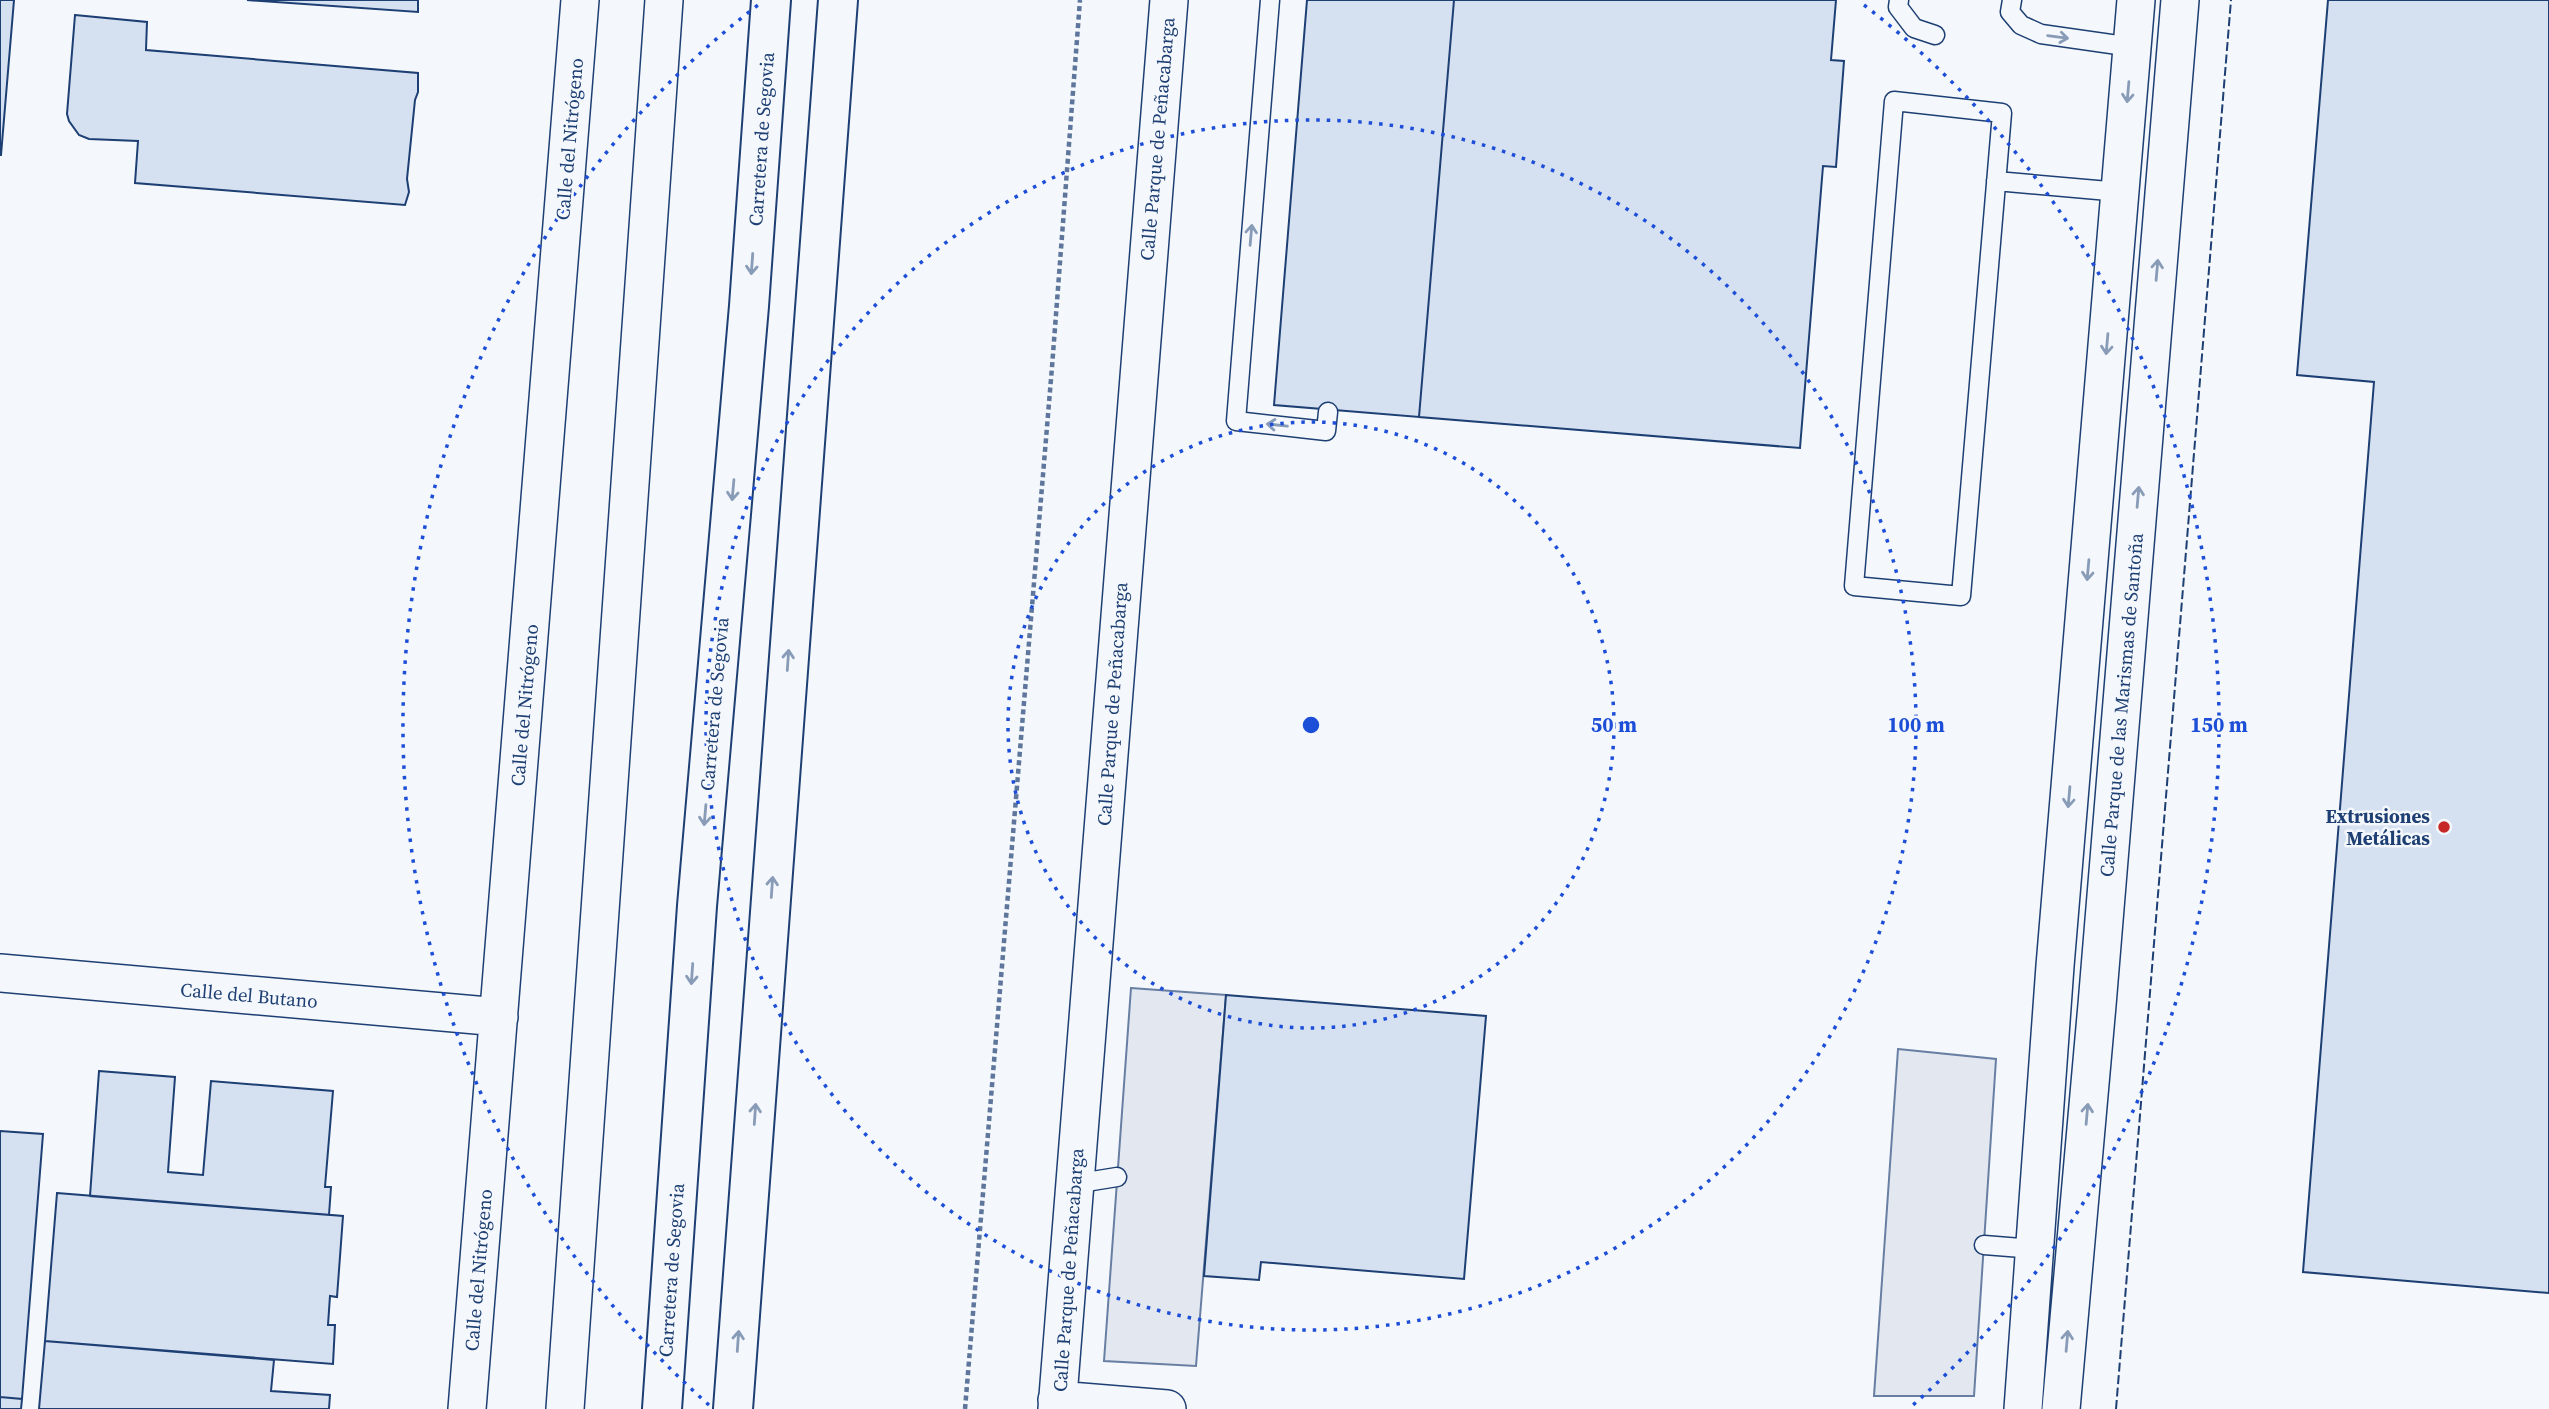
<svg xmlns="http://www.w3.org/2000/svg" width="2549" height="1409" font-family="'Source Serif 4',serif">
	<rect width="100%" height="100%" fill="#f4f7fb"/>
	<path fill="#e3e8f0" stroke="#687fa3" stroke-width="2" d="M1131 988 1226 995 1196 1366 1104 1361Z
		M1898 1049 1996 1059 1974 1396H1874Z"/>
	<path fill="#d5e0f0" stroke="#1d3f73" stroke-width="2" d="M0 0H14L1 155H0Z
		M247 0H418V12Z
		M1307 0H1454L1419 417 1274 405Z
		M1454 0H1836L1831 60 1844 61 1836 167 1823 166 1800 448 1419 417Z
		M2328 0H2549V1293L2303 1272 2374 382 2297 375Z
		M75 15 147 22 146 50 418 73V92L415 100 407 179 409 192 405 205 135 183 138 141 89 139 79 135 69 121 67 114Z
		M1226 995 1486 1016 1464 1279 1261 1262 1259 1280 1204 1276Z
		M99 1071 175 1077 168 1172 203 1175 211 1081 333 1091 325 1187H331L329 1215 90 1196Z
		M0 1131 43 1134 22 1399 0 1397Z
		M57 1193 343 1216 337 1297 330 1296 328 1325H335L333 1364 45 1341Z
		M45 1341 274 1360 271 1391 330 1395 329 1409H39Z
		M0 1397 22 1399 21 1409H0Z"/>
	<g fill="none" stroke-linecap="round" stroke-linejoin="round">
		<g stroke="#1d3f73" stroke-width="21">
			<path id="lane" d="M1270 0 1236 421 1326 431 1328 412
				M1899 0 1898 7 1914 28 1935 35
				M2012 0 2010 12 2021 25 2041 34 2132 47
				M1894 101 2002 113 1961 596 1854 586Z
				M1996 181 2120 192
				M1074 1184 1117 1177
				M1984 1245 2035 1249"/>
		</g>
		<g stroke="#1d3f73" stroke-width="40">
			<path id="street" d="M0 973 499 1017
				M1057 1400 1167 1409
				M467 1409 580 0
				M565 1409 664 0
				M1057 1409 1169 0
				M2023 1409 2055 966 2136 0
				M2061 1409 2097 1005 2180 0"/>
		</g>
		<g stroke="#1d3f73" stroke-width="42">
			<path id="highway" d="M662 1409 697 906 749 306 771 0
				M733 1409 838 0"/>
		</g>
		<path stroke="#5e769c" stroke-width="4.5" stroke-dasharray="5 3.5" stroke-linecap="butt" d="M965 1409 1052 367 1080 0"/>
		<use href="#lane" stroke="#f4f7fb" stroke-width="18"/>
		<use href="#street" stroke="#f4f7fb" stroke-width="37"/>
		<use href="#highway" stroke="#f4f7fb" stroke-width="38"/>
		<path stroke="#1d3f73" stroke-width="2" stroke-dasharray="9 3.5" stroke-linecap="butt" d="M2116 1409 2231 0"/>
	</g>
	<defs><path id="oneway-shaft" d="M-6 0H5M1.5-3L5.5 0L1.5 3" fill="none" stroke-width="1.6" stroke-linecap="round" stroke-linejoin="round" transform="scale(1.75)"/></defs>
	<g stroke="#889bb7">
		<use href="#oneway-shaft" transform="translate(2058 37) rotate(8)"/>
		<use href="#oneway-shaft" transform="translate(2128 92) rotate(95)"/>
		<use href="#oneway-shaft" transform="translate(1251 235) rotate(-85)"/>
		<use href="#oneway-shaft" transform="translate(752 264) rotate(94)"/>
		<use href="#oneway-shaft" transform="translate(2157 270) rotate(-85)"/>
		<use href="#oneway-shaft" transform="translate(2107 344) rotate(95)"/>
		<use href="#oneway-shaft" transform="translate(1277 425) rotate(-174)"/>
		<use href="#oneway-shaft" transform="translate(733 490) rotate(95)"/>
		<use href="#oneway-shaft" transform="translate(2138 497) rotate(-85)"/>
		<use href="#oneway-shaft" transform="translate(2088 570) rotate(95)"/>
		<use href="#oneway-shaft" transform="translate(788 660) rotate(-86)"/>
		<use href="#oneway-shaft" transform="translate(2069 797) rotate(95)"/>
		<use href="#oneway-shaft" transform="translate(705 815) rotate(95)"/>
		<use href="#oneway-shaft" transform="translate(772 887) rotate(-86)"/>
		<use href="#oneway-shaft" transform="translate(692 974) rotate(94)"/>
		<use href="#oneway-shaft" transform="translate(755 1114) rotate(-86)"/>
		<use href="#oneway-shaft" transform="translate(2087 1114) rotate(-85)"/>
		<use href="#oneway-shaft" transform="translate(738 1341) rotate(-86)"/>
		<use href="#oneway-shaft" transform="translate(2067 1341) rotate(-85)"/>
	</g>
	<g fill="none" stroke="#1d4ed8" stroke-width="3.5" stroke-dasharray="3.5 7">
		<circle cx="1311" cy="725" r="303"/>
		<circle cx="1311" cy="725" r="605"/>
		<path d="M709 1405A908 908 0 0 1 758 5M1864 5A908 908 0 0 1 1913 1405"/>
	</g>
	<circle fill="#c62828" stroke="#f4f7fb" stroke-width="2.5" cx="2444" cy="827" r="7"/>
	<g text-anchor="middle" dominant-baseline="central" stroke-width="5" stroke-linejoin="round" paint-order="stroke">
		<g font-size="19" fill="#1d3f73" stroke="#f4f7fb">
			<text transform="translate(569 139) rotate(-85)">Calle del Nitrógeno</text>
			<text transform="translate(761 139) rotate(-86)">Carretera de Segovia</text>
			<text transform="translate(1157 139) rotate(-85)">Calle Parque de Peñacabarga</text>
			<text transform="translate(714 704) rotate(-85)">Carretera de Segovia</text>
			<text transform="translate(1112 704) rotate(-86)">Calle Parque de Peñacabarga</text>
			<text transform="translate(524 705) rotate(-85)">Calle del Nitrógeno</text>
			<text transform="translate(2121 705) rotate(-85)">Calle Parque de las Marismas de Santoña</text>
			<text transform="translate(249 995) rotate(5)">Calle del Butano</text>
			<text transform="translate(478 1270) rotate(-85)">Calle del Nitrógeno</text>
			<text transform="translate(671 1270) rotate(-86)">Carretera de Segovia</text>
			<text transform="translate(1068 1270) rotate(-86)">Calle Parque de Peñacabarga</text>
		</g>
		<g font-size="19" font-weight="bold" fill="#1d3f73" stroke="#f4f7fb" text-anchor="end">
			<text x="2430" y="816">Extrusiones<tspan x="2430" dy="22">Metálicas</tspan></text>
		</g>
	</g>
	<circle cx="1311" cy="725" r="10" fill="#1d4ed8" stroke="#f4f7fb" stroke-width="3.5"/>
	<g font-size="21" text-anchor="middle" font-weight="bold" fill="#1d4ed8" stroke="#f4f7fb" stroke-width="5" stroke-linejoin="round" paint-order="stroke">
		<text x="1614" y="732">50 m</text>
		<text x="1916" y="732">100 m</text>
		<text x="2219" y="732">150 m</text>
	</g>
</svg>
